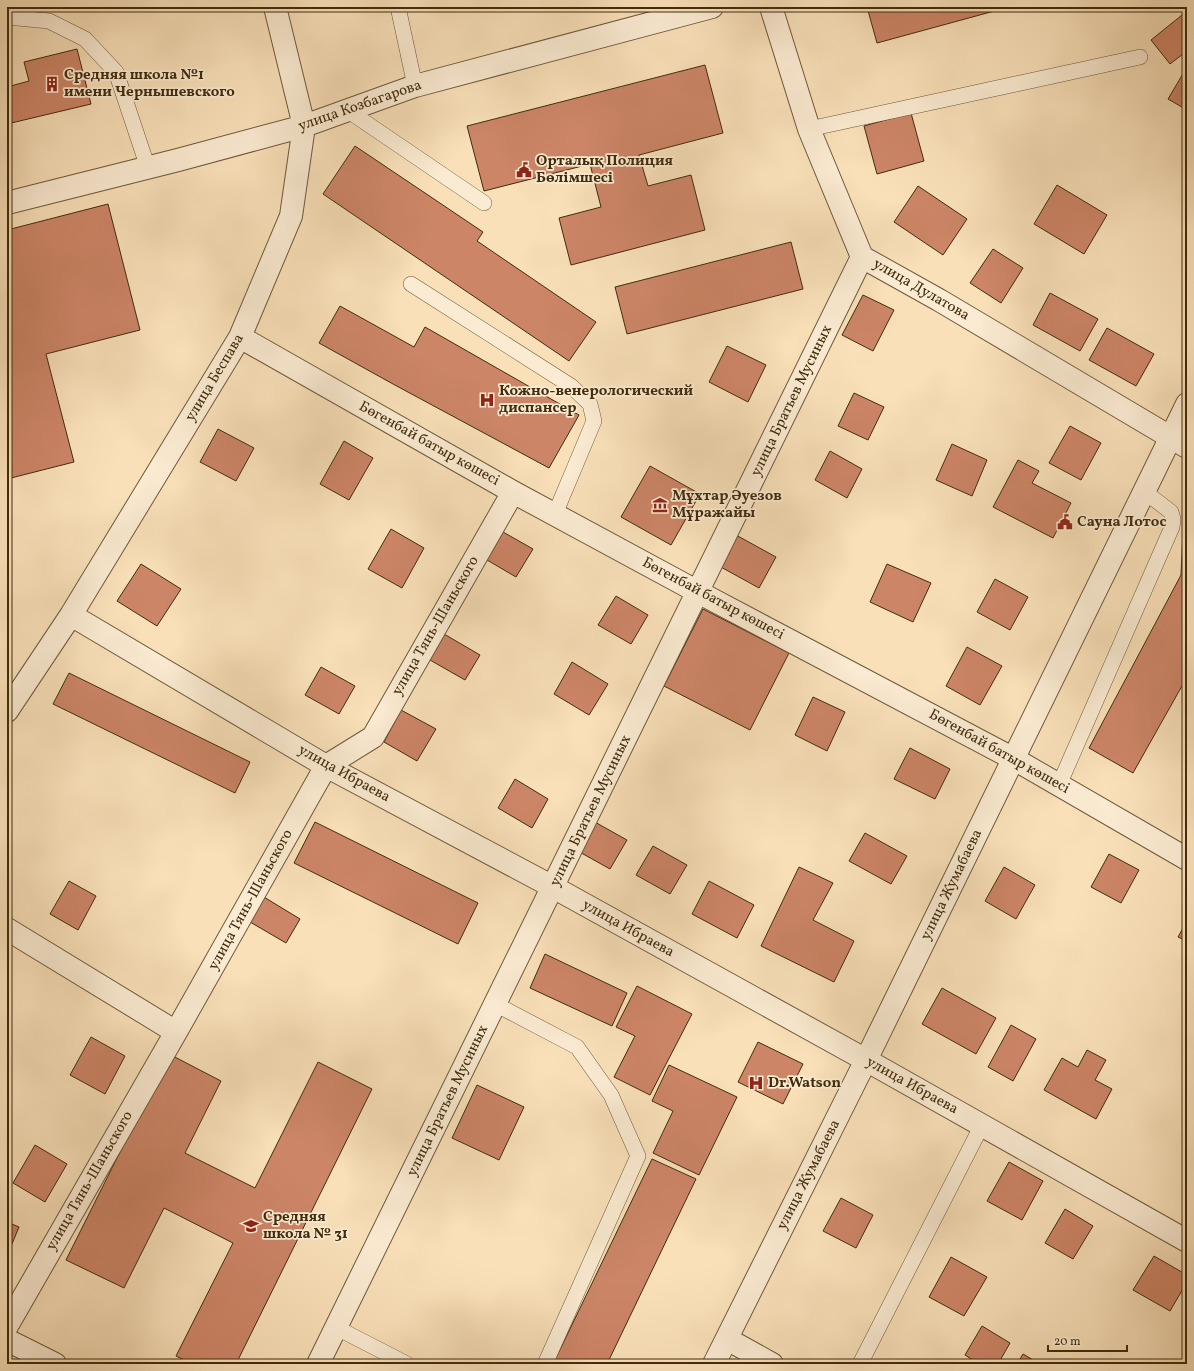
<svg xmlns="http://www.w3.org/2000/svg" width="1194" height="1371" font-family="Vollkorn,serif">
	<rect width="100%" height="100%" fill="#f9e0b9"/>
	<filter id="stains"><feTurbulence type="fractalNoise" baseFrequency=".005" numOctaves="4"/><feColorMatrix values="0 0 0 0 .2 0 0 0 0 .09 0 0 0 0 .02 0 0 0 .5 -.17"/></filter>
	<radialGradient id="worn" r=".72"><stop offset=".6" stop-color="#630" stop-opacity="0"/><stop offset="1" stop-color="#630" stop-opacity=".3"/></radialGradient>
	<path fill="#cc8567" stroke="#402c0e" d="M867 7H1009L877 43Z
		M1187 11V51L1170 64 1151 40Z
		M77 49 91 104 7 124V87L29 81 24 62Z
		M705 65 723 133 639 155 648 186 691 175 705 230 571 265 559 218 601 207 590 164 484 191 467 126Z
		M1187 67V110L1168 99Z
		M911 113 924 161 877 174 864 126Z
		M355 146 483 232 477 241 596 322 569 361 323 194Z
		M1057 185 1107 215 1084 254 1034 224Z
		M918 186 967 219 943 255 894 222Z
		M108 204 140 330 46 354 74 462 7 479V230Z
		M791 242 803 289 627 334 615 287Z
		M993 249 1023 268 1001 303 970 283Z
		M1050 293 1098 319 1080 351 1033 325Z
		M863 295 894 310 873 351 842 335Z
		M340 306 414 347 425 327 579 415 549 468 393 384 319 343Z
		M1107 328 1154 354 1136 386 1089 360Z
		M727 346 766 365 748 402 709 382Z
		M854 393 884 407 868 440 838 426Z
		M1070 426 1101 443 1081 480 1049 463Z
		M218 429 254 448 236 481 200 462Z
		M344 441 373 458 349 500 320 484Z
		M952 444 987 460 972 496 936 480Z
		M830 451 862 469 847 498 815 480Z
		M1018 460 1039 471 1032 483 1071 503 1053 538 993 507Z
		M650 466 700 494 671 545 621 517Z
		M1185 488 1187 489V677L1133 773 1089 748 1181 575Z
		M391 529 424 548 402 588 368 569Z
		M503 532 533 549 516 577 487 560Z
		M736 535 776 557 759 588 719 566Z
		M141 564 181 589 157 626 117 601Z
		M887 564 931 583 913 622 870 602Z
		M995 579 1028 597 1010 630 977 612Z
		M616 596 648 615 631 644 598 625Z
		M703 609 789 653 750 730 664 686Z
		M444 634 480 655 465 680 430 660Z
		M967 647 1002 666 980 705 946 686Z
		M572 662 608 684 589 715 554 694Z
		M321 667 355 686 339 714 305 695Z
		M69 673 250 762 235 793 53 704Z
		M813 697 845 712 827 751 795 735Z
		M401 710 436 729 417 761 384 742Z
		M910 748 950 769 935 799 894 779Z
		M515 779 548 799 532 828 498 808Z
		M593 821 627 840 610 869 576 850Z
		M315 822 478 903 458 944 294 863Z
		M865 833 907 856 891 884 849 861Z
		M653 846 687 865 670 894 636 875Z
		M1109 854 1139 870 1121 903 1091 887Z
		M799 867 833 883 813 920 854 941 834 982 761 946Z
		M1004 867 1035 885 1016 919 985 901Z
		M69 881 96 896 78 930 50 914Z
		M709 881 754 905 737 938 692 914Z
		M259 894 300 919 286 943 245 919Z
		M1187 921V941L1178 937Z
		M545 954 627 993 612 1026 530 988Z
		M637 986 692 1014 650 1095 614 1077 635 1036 616 1027Z
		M942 988 996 1018 976 1054 922 1024Z
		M1011 1025 1036 1039 1013 1081 988 1067Z
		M91 1037 125 1056 105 1094 70 1075Z
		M758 1042 803 1064 783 1104 738 1082Z
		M1087 1050 1106 1060 1095 1080 1112 1089 1096 1119 1044 1090 1062 1058 1078 1067Z
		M169 1054 221 1081 185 1153 255 1188 318 1062 372 1089 236 1364H192L176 1356 233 1243 164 1208 124 1288 66 1260Z
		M669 1065 737 1097 699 1175 653 1153 673 1111 652 1101Z
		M477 1085 524 1107 499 1160 452 1138Z
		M35 1145 67 1164 45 1202 13 1183Z
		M652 1159 696 1179 607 1364H553Z
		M1009 1162 1043 1181 1022 1220 987 1201Z
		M841 1198 873 1215 856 1248 823 1231Z
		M1065 1209 1093 1226 1073 1259 1045 1243Z
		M7 1222 19 1227 7 1256Z
		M1154 1256 1187 1275V1282L1170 1311 1133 1290Z
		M951 1257 987 1277 964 1316 929 1297Z
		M982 1326 1010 1343 998 1364H979L965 1355Z
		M1023 1354 1040 1364H1017Z"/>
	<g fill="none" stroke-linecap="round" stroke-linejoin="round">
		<g stroke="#6e5939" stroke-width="16">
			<path id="service" d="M398 7 415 86
				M7 17 49 21 85 39 116 72 148 168
				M347 110 484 203
				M809 129 1140 57
				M411 284 571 386 590 404 594 421 555 514
				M1059 785 1172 527 1173 519 1171 512 1145 492
				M495 1004 577 1047 611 1095 638 1156 545 1364
				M337 1328 407 1364
				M860 1364 982 1125"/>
		</g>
		<g stroke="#6e5939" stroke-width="24">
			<path id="minor" d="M771 7 809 129 862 257 939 300 1187 447
				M7 203 178 160 304 126 415 86 712 7
				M240 337 513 492 698 592 1014 759 1187 859
				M71 615 326 766 553 887 866 1060 1187 1241
				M7 711 71 615 240 337 291 216 304 126 275 7
				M7 929 176 1032
				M7 1326 176 1032 326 766 373 737 513 492
				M727 1339 772 1364
				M7 1340 55 1364
				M318 1364 862 257"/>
		</g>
		<g stroke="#6e5939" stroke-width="24">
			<path id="tertiary" d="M714 1364 866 1060 1187 404"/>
		</g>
		<use href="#service" stroke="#fbebd2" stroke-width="15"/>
		<use href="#minor" stroke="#fbebd2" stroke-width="22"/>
		<use href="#tertiary" stroke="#fbebd2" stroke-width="22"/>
	</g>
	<defs>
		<g id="building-bare" transform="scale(1.2)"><path d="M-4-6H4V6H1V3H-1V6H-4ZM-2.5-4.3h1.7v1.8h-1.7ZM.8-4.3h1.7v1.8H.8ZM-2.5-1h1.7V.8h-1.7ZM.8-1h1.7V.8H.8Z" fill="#8f2418" stroke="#fbebd2" stroke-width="2.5" paint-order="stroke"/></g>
		<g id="civic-bare" transform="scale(1.2)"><path d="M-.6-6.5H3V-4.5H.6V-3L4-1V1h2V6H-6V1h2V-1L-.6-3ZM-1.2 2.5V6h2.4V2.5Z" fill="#8f2418" stroke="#fbebd2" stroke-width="2.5" paint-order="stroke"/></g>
		<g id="hospital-bare" transform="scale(1.2)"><path d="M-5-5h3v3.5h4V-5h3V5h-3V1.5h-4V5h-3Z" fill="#8f2418" stroke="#fbebd2" stroke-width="2.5" paint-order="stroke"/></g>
		<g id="museum-bare" transform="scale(1.2)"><path d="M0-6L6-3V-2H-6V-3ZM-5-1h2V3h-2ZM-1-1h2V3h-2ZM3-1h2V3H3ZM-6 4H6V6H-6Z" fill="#8f2418" stroke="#fbebd2" stroke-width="2.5" paint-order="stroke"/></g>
		<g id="school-bare" transform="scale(1.2)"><path d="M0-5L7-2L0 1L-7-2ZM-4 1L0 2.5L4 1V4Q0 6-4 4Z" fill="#8f2418" stroke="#fbebd2" stroke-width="2.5" paint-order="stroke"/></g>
	</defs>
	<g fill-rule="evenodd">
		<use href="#building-bare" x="52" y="84"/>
		<use href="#civic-bare" x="524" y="170"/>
		<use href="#hospital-bare" x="487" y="400"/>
		<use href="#museum-bare" x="660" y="505"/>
		<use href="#civic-bare" x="1065" y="522"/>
		<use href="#hospital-bare" x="756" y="1083"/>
		<use href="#school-bare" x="251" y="1226"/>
	</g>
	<g text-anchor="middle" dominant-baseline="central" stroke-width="3.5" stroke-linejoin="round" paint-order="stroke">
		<g font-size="15" font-weight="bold" fill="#402c0e" stroke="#fbebd2" text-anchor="start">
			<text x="64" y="75">Средняя школа №1<tspan x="64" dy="17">имени Чернышевского</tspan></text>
			<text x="536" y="161">Орталық Полиция<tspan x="536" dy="17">Бөлімшесі</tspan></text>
			<text x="499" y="391">Кожно-венерологический<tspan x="499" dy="17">диспансер</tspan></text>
			<text x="672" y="496">Мұхтар Әуезов<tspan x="672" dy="17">Мұражайы</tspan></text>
			<text x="1077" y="522">Сауна Лотос</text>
			<text x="768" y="1083">Dr.Watson</text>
			<text x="263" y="1217">Средняя<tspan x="263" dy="17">школа № 31</tspan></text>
		</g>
		<g font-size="15" fill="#402c0e" stroke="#fbebd2">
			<text transform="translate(360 106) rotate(-19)">улица Козбагарова</text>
			<text transform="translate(921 290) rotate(30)">улица Дулатова</text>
			<text transform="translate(215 378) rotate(-59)">улица Беспава</text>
			<text transform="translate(792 401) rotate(-64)">улица Братьев Мусиных</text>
			<text transform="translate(429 444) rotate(29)">Бөгенбай батыр көшесі</text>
			<text transform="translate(713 599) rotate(28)">Бөгенбай батыр көшесі</text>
			<text transform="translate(436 626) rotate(-60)">улица Тянь-Шаньского</text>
			<text transform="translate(999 752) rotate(29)">Бөгенбай батыр көшесі</text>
			<text transform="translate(344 774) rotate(29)">улица Ибраева</text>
			<text transform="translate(591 811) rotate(-64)">улица Братьев Мусиных</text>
			<text transform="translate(952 885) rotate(-64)">улица Жумабаева</text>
			<text transform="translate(251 900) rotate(-61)">улица Тянь-Шаньского</text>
			<text transform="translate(628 929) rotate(29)">улица Ибраева</text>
			<text transform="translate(912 1086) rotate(29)">улица Ибраева</text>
			<text transform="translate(448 1101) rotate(-64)">улица Братьев Мусиных</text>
			<text transform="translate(809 1175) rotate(-63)">улица Жумабаева</text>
			<text transform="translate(90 1181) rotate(-60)">улица Тянь-Шаньского</text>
		</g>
	</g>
	<rect width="1194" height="1371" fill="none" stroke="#f9e0b9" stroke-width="24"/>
	<rect x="8" y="8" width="1178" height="1355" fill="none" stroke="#402c0e" stroke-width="2"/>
	<rect x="12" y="12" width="1170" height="1347" fill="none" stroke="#402c0e"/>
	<path d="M1048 1345v6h79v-6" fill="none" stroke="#402c0e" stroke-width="2"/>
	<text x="1054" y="1345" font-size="12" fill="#402c0e" stroke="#fbebd2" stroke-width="3" paint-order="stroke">20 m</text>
	<rect width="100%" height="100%" filter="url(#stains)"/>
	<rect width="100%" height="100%" fill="url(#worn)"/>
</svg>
